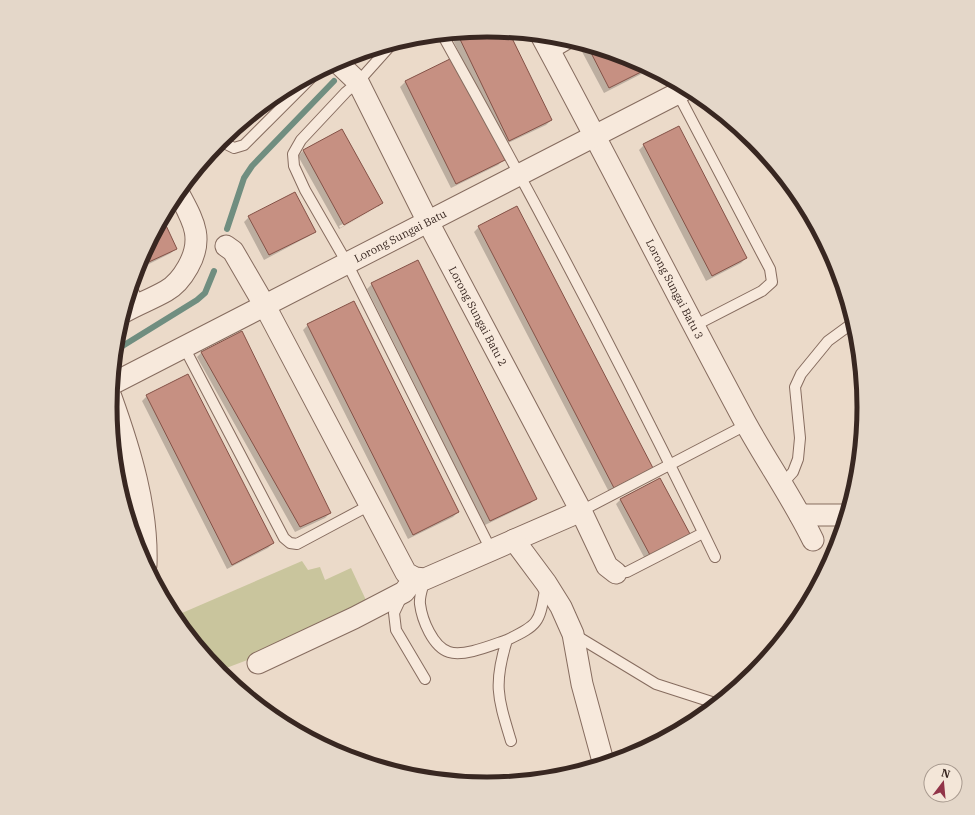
<svg xmlns="http://www.w3.org/2000/svg" width="975" height="815" font-family="'IBM Plex Serif',serif">
	<rect width="100%" height="100%" fill="#ebdac9"/>
	<path fill="#c9c59d" d="M302 561 308 570 320 567 325 580 351 568 372 613 221 670 216 669 180 625 182 613Z"/>
	<path fill="#0003" d="M488 30 508 32 551 120 546 125 504 145 450 34Z
		M581 43 632 59 651 69 604 93 579 46Z
		M453 58 503 160 498 165 451 188 400 87 405 82Z
		M268 101 253 118 251 116Z
		M679 128 746 258 741 263 706 281 639 150 644 145Z
		M342 130 382 203 378 207V205L339 226 340 228 378 207 339 229 298 156 303 151Z
		M249 217 314 231 309 236 264 260 244 222Z
		M162 220 176 248 171 253 137 270Z
		M479 227 652 468 609 492 474 232Z
		M372 284 535 498 531 503 485 525 367 289Z
		M308 325 458 512 453 517 408 539 303 330Z
		M202 352 330 513 325 518 295 532 197 357Z
		M147 396 273 543 268 548 227 569 142 401Z
		M621 499 688 534 684 539 645 559 616 504Z"/>
	<g fill="none" stroke-linecap="round" stroke-linejoin="round">
		<path stroke="#708e80" stroke-width="6" d="M363 55 366 52
			M227 229 244 178 252 166 334 81
			M116 350 197 300 205 293 214 271"/>
	</g>
	<path fill="#c69082" stroke="#845247" d="M488 30 509 32 552 120 509 141 457 33Z
		M587 45 632 59 649 68 609 88Z
		M454 57 505 160 456 184 405 81Z
		M273 97 259 114 256 111Z
		M679 126 747 258 712 276 643 144Z
		M342 129 383 203 344 225 303 150Z
		M295 192 316 232 269 255 248 216Z
		M517 206 653 468 614 488 478 226Z
		M163 219 177 249 138 267 139 263Z
		M418 260 537 499 490 521 371 283Z
		M354 301 459 512 413 535 307 324Z
		M242 331 331 513 300 527 201 352Z
		M188 374 274 543 232 565 146 395Z
		M660 478 690 534 650 555 620 499Z"/>
	<g fill="none" stroke-linecap="round" stroke-linejoin="round">
		<g stroke="#866c5f" stroke-width="12">
			<path id="service" d="M442 34C538 206 630 380 715 557
				M392 44 358 82 346 92 301 140 293 154 294 166 305 190 347 263 491 550
				M551 54 573 41
				M678 94 770 269 772 282 762 291 694 326
				M222 139 224 143 234 148 244 145 315 74
				M131 287 139 303
				M184 347 284 538 290 543 297 544 370 505
				M782 484 793 472 798 459 800 438 795 387 801 374 828 341 854 322
				M581 511 746 425
				M616 573 627 572 703 533
				M425 579C423 587 419 596 420 604 422 620 433 647 449 652 464 657 492 645 507 640
				M402 596 394 613 396 630 425 679
				M575 635 656 684 718 704
				M511 741C498 698 493 685 507 640 541 624 539 622 546 585"/>
		</g>
		<g stroke="#866c5f" stroke-width="23">
			<g id="minor">
				<path id="s1" d="M541 35C610 163 676 294 745 422 767 462 793 499 813 540"/>
				<path id="s2" d="M337 62 358 82 428 222 581 511 607 566 616 573"/>
				<path d="M226 246 233 251 265 306 406 573 415 578 425 579 581 511"/>
				<path d="M124 312C138 304 152 299 166 291 175 286 183 276 188 267 205 237 192 219 178 192"/>
				<path id="s3" d="M112 384 688 88"/>
				<path d="M111 397C130 450 148 508 146 565"/>
				<path d="M800 515H848"/>
				<path d="M514 540 546 583 561 607 573 634 582 684 604 765"/>
				<path d="M258 663 354 618 404 592 415 578"/>
			</g>
		</g>
		<use href="#service" stroke="#f7e9dc" stroke-width="10"/>
		<use href="#minor" stroke="#f7e9dc" stroke-width="21"/>
	</g>
	<g text-anchor="middle" dominant-baseline="central" stroke-width="4" stroke-linejoin="round" paint-order="stroke">
		<g font-size="11" fill="#382721" stroke="#f3e6d8">
			<text stroke="none"><textPath href="#s3" startOffset="324">Lorong Sungai Batu</textPath></text>
			<text stroke="none"><textPath href="#s1" startOffset="287">Lorong Sungai Batu 3</textPath></text>
			<text stroke="none"><textPath href="#s2" startOffset="292">Lorong Sungai Batu 2</textPath></text>
		</g>
	</g>
	<path d="M0 0H975V815H0ZM117 407a370 370 0 1 1 740 0a370 370 0 1 1-740 0Z" fill="#e4d7c9" fill-rule="evenodd"/>
	<path fill="none" stroke="#382721" stroke-width="5" d="M117 407a370 370 0 1 1 740 0a370 370 0 1 1-740 0Z"/>
	<g transform="translate(943 783) rotate(16)"><circle r="19" fill="#f3e6d8" stroke="#a89a8f"/>
	<path d="M0-3L7 15L0 10L-7 15Z" fill="#913448"/>
	<text y="-6" font-size="11" font-weight="bold" text-anchor="middle" fill="#382721">N</text>
	</g>
</svg>
